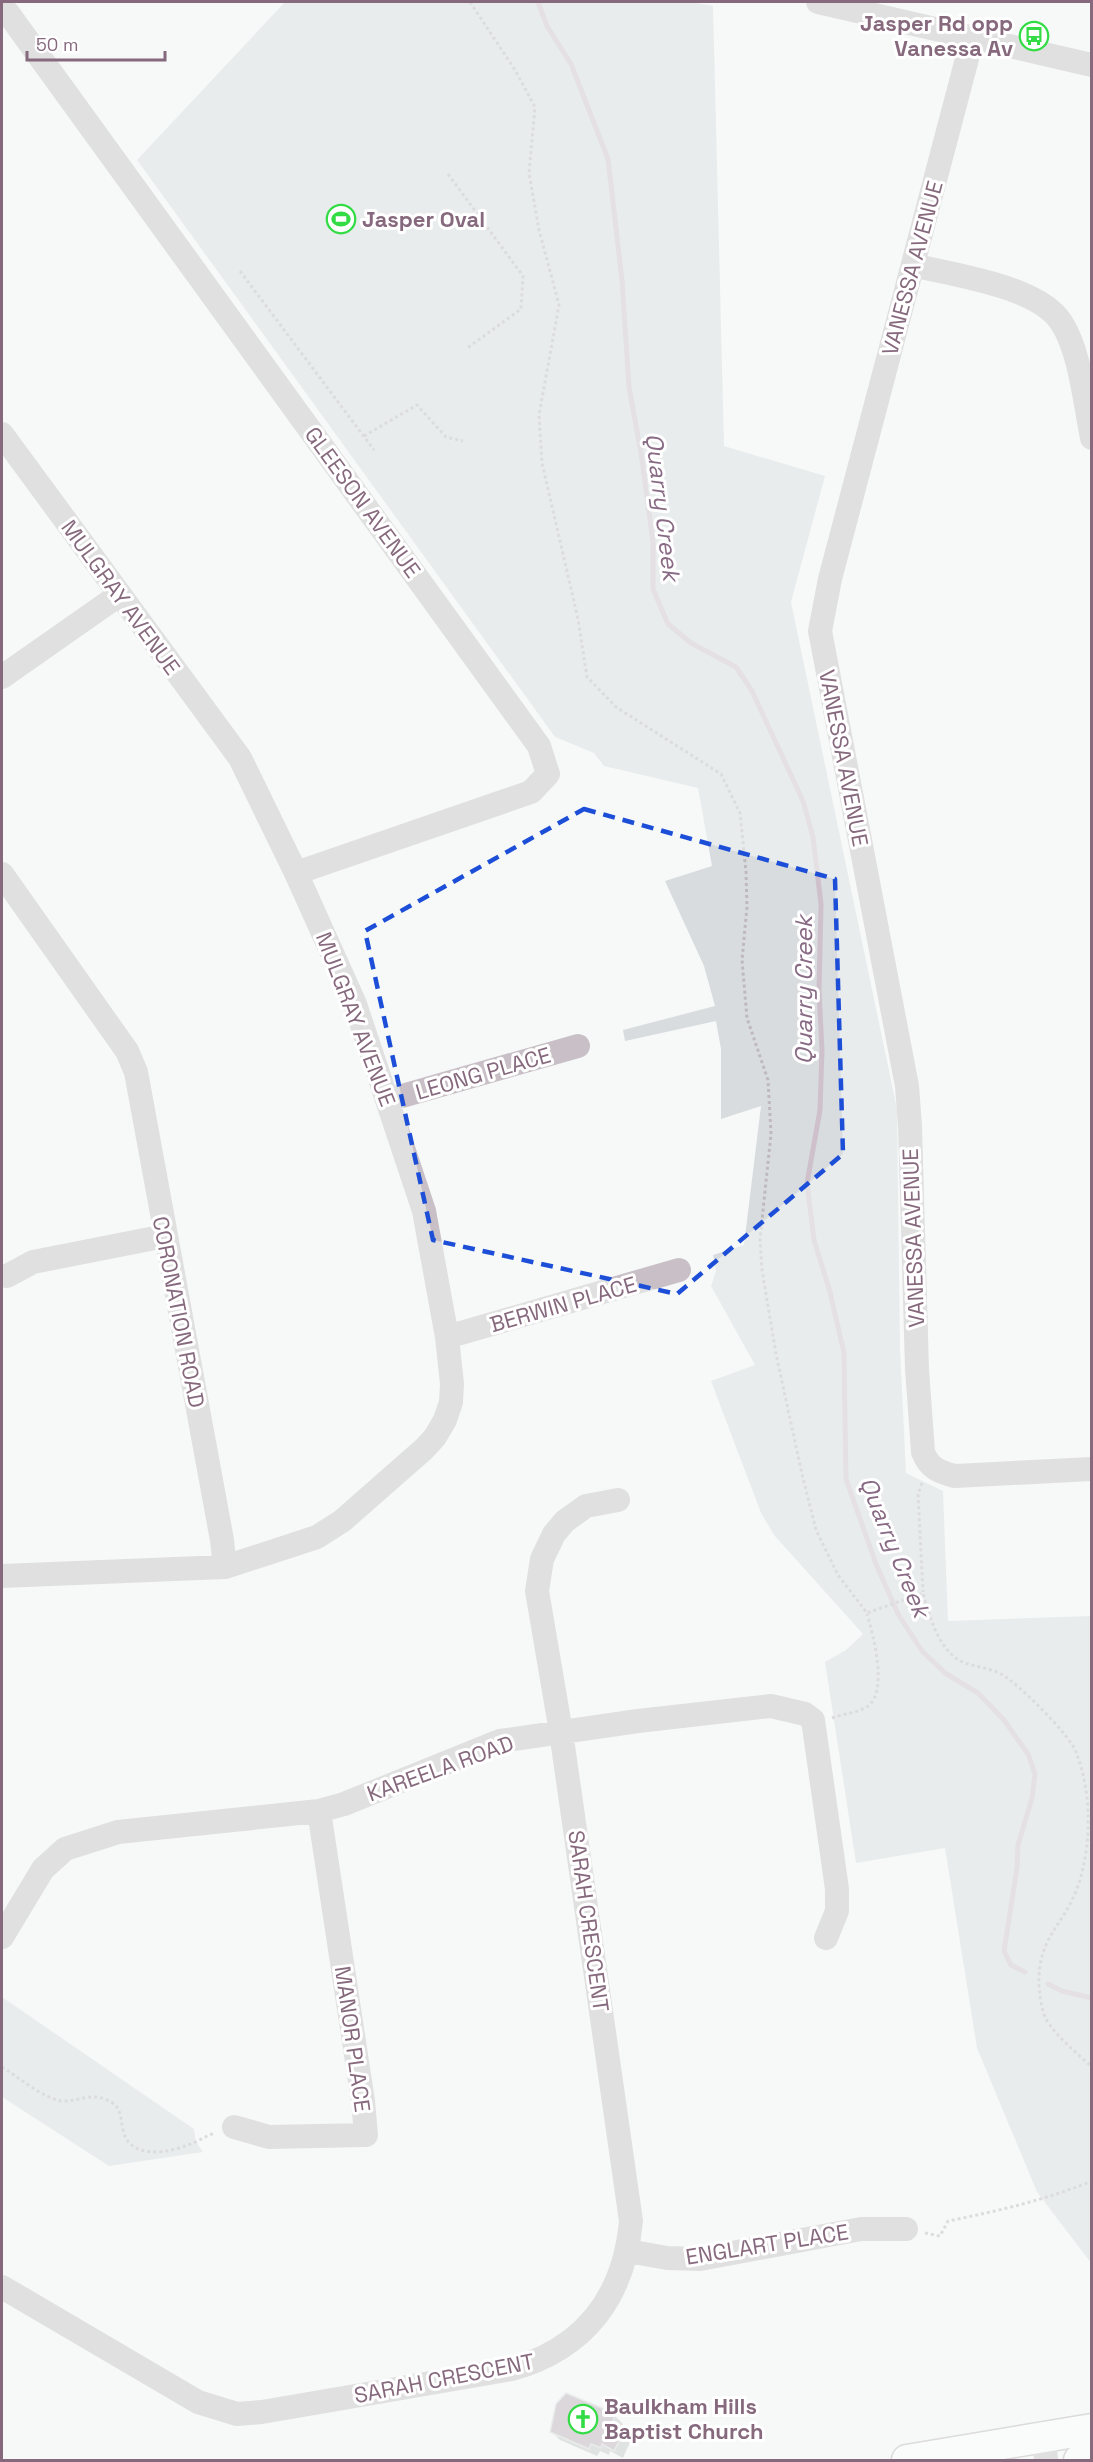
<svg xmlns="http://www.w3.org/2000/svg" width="1093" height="2462" font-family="'Space Grotesk',sans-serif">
	<rect width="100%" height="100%" fill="#f6f9f8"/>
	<path fill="#d8dcdf" d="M285 2H691L713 6 724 446 825 476 791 602 897 1109 900 1348 906 1473 943 1491 948 1621 1091 1616V2263L1037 2192 977 2048 945 1848 856 1863 825 1662 846 1650 863 1634 774 1535 761 1513 711 1381 755 1365 711 1286 716 1271 713 1255 744 1245 761 1106 721 1119V1049L716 1021 625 1041 623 1030 715 1006 704 966 665 881 712 866 698 788 604 766 594 753 555 737 137 160Z
		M2 1997 194 2129 196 2142 203 2152 109 2166 2 2097Z"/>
	<path fill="#0003" d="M615 2416 623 2424 621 2429 632 2438 623 2458 610 2451 609 2455 600 2451 597 2456 560 2440 552 2432Z"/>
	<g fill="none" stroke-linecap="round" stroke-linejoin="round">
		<path stroke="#cec1cc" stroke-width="5" d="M538 2 547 26 571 64 608 159 622 280 629 387 641 453 653 542V589L668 624 691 643 736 667 752 691 803 801 813 837 821 904 819 991 822 1050 820 1110 807 1183 814 1240 830 1292 844 1353 846 1479 876 1564 898 1614 922 1651 945 1673 978 1693 1004 1720 1028 1754 1035 1774 1032 1798 1018 1845 1017 1868 1004 1951 1011 1965 1025 1972
			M1048 1984 1062 1991 1092 1998"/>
	</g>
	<path fill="#bbaeb7" stroke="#d9dbda" stroke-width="1.5" d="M566 2393 616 2414 612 2423 625 2429 614 2451 602 2444 601 2448 591 2444 589 2449 550 2432 556 2404Z"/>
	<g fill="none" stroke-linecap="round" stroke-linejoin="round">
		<g stroke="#bdb4ba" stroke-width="33">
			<path id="major" d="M907 2460 1092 2429
				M1079 2460 1092 2458"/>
		</g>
		<path stroke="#bfb9bd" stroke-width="3" stroke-dasharray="3 3" stroke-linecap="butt" d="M470 2 515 70 535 107 529 173 539 230 559 305 539 415 542 463 578 619 587 677 616 707 721 774 740 813 746 872 747 907 742 960 747 1018 768 1080 771 1134 760 1239 762 1270 776 1354 802 1474 816 1530 838 1575 867 1613 923 1593C929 1615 935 1637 951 1654 965 1668 985 1665 1001 1674 1018 1683 1070 1735 1076 1752 1092 1793 1092 1844 1078 1886 1064 1926 1037 1937 1039 1986 1040 1997 1041 2006 1045 2017 1055 2036 1076 2052 1092 2067
			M448 174 523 276 521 309 466 349
			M240 271 374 450
			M364 436 417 405 446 437 463 441
			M922 1483 918 1494 923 1592
			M832 1718C843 1714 855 1713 865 1708 890 1696 873 1634 867 1614
			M2 2067C17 2076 44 2099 62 2101 78 2102 90 2092 107 2100 122 2106 120 2117 123 2130 129 2158 164 2154 185 2146 196 2143 205 2136 215 2133
			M925 2233 940 2236 948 2221C998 2211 1045 2200 1092 2181"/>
		<path stroke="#c8c0c6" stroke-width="24" d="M818 2 1092 65
			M8 13 539 746 548 774 531 792 296 873
			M973 36 830 579 820 631 907 1086 910 1126 917 1369 923 1452C929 1468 939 1472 955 1476L1092 1469
			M913 265C953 275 1038 286 1061 322 1080 350 1085 404 1092 438
			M2 434 240 758 296 873 355 1004 424 1211 447 1337 452 1384 451 1402 445 1420 435 1437 424 1449 342 1521 317 1537 225 1567
			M2 677 119 595
			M2 874 127 1051 136 1072 222 1540 225 1567 2 1576
			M388 1100 578 1046
			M7 1276 33 1262 165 1236
			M447 1337 679 1270
			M2 1937 43 1869 65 1849 118 1832 319 1811 344 1804 500 1741 638 1721 771 1706 805 1714 813 1720 837 1889V1911L826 1938
			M234 2127 269 2137 366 2135 363 2101 319 1811
			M628 2251 667 2258 700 2259 861 2229H906
			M2 2287 198 2402 237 2414 262 2412 512 2369C586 2348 624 2296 631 2221L561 1732 537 1591 542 1559 554 1534 565 1521 586 1506 618 1500
			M1044 2437 1046 2460"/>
		<use href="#major" stroke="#fff" stroke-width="30"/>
	</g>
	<path d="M0 0H1093V2462H0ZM584 809 835 879 843 1154 677 1294 433 1240 365 931Z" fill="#f6f9f8" fill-opacity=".55" fill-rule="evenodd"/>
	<path fill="none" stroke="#1d4ed8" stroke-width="4.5" stroke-dasharray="12 8" stroke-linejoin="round" d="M584 809 835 879 843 1154 677 1294 433 1240 365 931Z"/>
	<defs>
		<g id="bus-ring" transform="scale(1.5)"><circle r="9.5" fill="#fff" stroke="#33dc45" stroke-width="1.5"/><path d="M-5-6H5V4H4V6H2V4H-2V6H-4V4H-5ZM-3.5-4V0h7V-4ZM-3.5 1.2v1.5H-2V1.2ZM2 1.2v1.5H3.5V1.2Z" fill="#33dc45"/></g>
		<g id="stadium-ring" transform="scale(1.5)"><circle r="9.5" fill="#fff" stroke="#33dc45" stroke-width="1.5"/><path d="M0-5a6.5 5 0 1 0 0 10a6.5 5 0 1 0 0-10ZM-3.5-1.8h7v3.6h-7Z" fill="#33dc45"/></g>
		<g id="church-ring" transform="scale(1.5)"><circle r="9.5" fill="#fff" stroke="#33dc45" stroke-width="1.5"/><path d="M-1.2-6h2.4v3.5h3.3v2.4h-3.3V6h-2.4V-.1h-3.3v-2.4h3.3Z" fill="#33dc45"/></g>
	</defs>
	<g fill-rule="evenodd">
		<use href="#bus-ring" x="1034" y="36"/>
		<use href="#stadium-ring" x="341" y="219"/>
		<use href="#church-ring" x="583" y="2419"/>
	</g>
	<g text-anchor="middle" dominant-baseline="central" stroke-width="6" stroke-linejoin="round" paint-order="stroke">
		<g font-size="22" font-weight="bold" fill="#86697d" stroke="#fff" text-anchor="start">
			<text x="1013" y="23" text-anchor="end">Jasper Rd opp<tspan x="1013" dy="25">Vanessa Av</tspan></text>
			<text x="362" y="219">Jasper Oval</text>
			<text x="604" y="2406">Baulkham Hills<tspan x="604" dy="25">Baptist Church</tspan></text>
		</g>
		<g font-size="22" fill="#86697d" stroke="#fff">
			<text transform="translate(912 268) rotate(-75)">VANESSA AVENUE</text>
			<text transform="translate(363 502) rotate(54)">GLEESON AVENUE</text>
			<text transform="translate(121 597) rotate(54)">MULGRAY AVENUE</text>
			<text transform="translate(844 758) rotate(79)">VANESSA AVENUE</text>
			<text transform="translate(356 1019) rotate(69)">MULGRAY AVENUE</text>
			<text transform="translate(483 1073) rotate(-16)">LEONG PLACE</text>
			<text transform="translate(913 1238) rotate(-92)">VANESSA AVENUE</text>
			<text transform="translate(563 1304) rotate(-16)">BERWIN PLACE</text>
			<text transform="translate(179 1312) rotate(79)">CORONATION ROAD</text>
			<text transform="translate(440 1768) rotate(-20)">KAREELA ROAD</text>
			<text transform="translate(589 1921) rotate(82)">SARAH CRESCENT</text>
			<text transform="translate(353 2039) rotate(82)">MANOR PLACE</text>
			<text transform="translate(767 2244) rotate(-9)">ENGLART PLACE</text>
			<text transform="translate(444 2378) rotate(-11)">SARAH CRESCENT</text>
		</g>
		<g font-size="24" font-style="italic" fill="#886a84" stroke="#fff">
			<text transform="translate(663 507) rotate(83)">Quarry Creek</text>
			<text transform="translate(803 990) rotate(-90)">Quarry Creek</text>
			<text transform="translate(895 1547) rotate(68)">Quarry Creek</text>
		</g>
	</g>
	<rect width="1093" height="2462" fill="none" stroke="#86697d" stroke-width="6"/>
	<path d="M27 51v9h138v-9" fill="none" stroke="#86697d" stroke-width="3"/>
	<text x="36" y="51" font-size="18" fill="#86697d" stroke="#ffffff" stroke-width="4.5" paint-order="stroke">50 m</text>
</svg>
